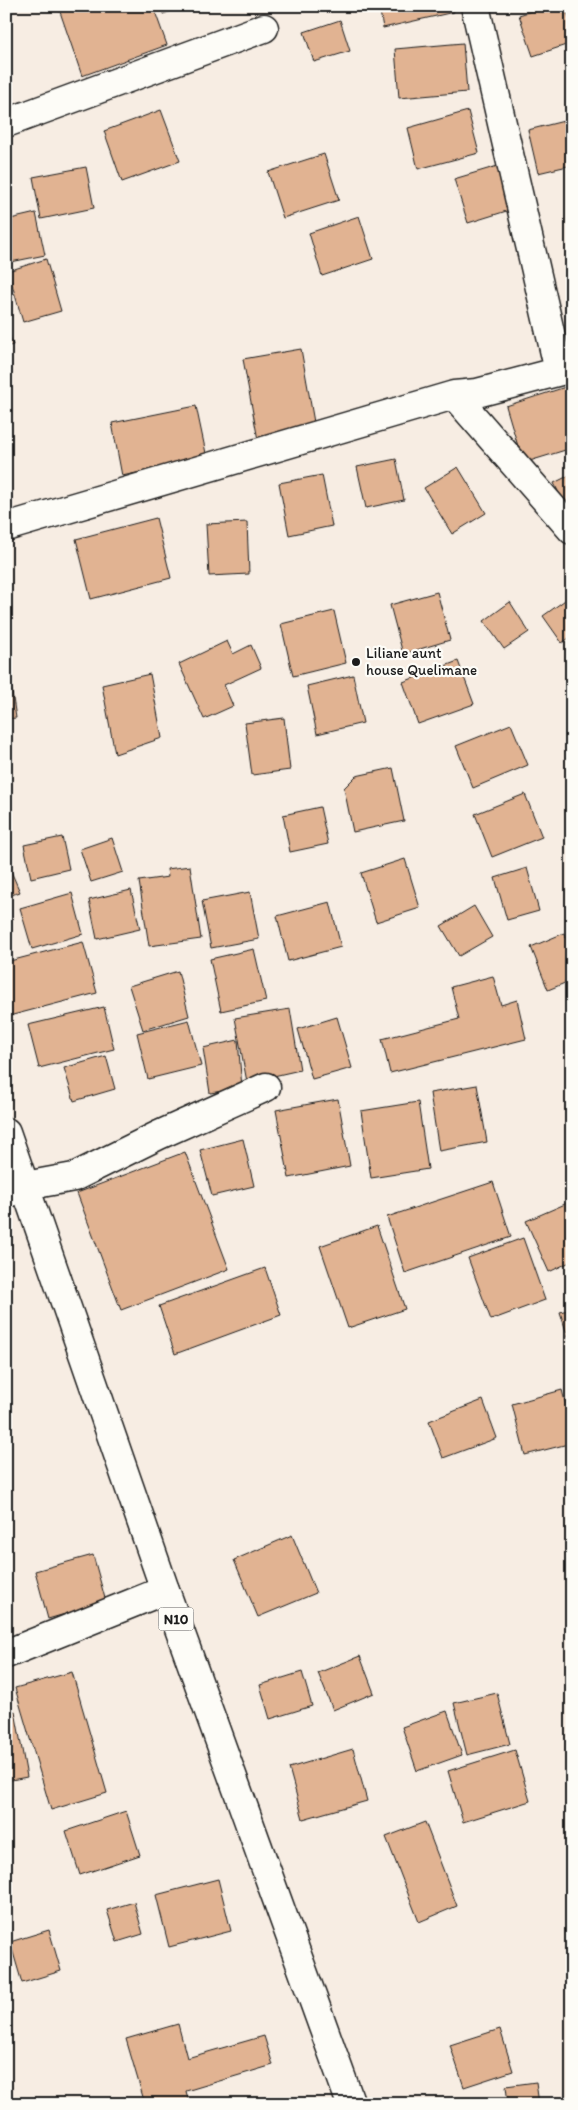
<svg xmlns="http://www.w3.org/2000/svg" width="578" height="2110" font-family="Itim,sans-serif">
	<rect width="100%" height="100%" fill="#f7ede3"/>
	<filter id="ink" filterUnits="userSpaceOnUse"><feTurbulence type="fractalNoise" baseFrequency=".02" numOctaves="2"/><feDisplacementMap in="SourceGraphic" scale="10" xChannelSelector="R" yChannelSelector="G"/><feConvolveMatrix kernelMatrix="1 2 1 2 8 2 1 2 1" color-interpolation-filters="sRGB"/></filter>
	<g filter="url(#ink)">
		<path fill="#e1b392" stroke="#1c1c1c" d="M58 6H153L167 45 82 76Z
			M161 6H187L163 14Z
			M379 6H453L454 12 383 28Z
			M547 6H565L572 27V43L533 56 519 15Z
			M340 20 350 51 314 62 304 32Z
			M463 43 467 92 399 98 395 49Z
			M161 110 180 161 122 182 104 131Z
			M468 111 479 153 418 169 408 128Z
			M572 119V165L538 173 528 130Z
			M324 154 339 200 283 218 268 172Z
			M501 165 513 209 468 223 454 179Z
			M86 167 94 208 41 219 33 177Z
			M36 213 45 255 6 263V220Z
			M359 216 373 259 322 276 309 233Z
			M46 259 61 311 23 322 8 271Z
			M572 299V316L568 300Z
			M6 324 13 345 6 347Z
			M301 349 315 428 258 440 243 359Z
			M572 385V448L523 463 506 406Z
			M196 406 207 458 122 476 112 423Z
			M396 459 404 500 366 508 357 467Z
			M458 467 486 513 452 534 424 488Z
			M572 474V520L554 483Z
			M322 475 332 526 289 535 279 483Z
			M156 518 171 578 91 599 76 539Z
			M247 522 249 574 209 576 206 524Z
			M437 592 450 640 403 654 390 605Z
			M568 598 572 603V636L562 643 543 616Z
			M510 602 529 632 504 649 484 621Z
			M334 611 346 663 293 676 281 624Z
			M227 641 233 654 251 645 261 668 224 685 233 706 204 719 179 664Z
			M458 661 474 704 418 724 403 682Z
			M150 674 162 738 115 754 102 685Z
			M353 675 363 723 317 734 307 686Z
			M10 679 16 718 6 719V680Z
			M284 718 290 770 252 775 245 723Z
			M511 724 528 765 473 788 456 746Z
			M393 768 404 821 353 832 344 788 356 776Z
			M525 794 542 837 492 857 475 814Z
			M320 807 328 844 290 852 283 815Z
			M62 837 69 869 31 878 24 845Z
			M112 838 123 872 91 882 80 849Z
			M405 859 420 908 376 922 361 873Z
			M6 860 20 892 6 897Z
			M190 866 201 939 149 946 139 881 168 877 167 869Z
			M527 868 539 911 507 920 495 878Z
			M131 890 140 929 97 939 89 900Z
			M250 892 259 939 211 948 202 901Z
			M72 893 83 934 32 949 20 908Z
			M330 902 341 947 288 961 277 916Z
			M474 906 492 937 459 956 441 926Z
			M564 933 572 952V980L548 990 531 947Z
			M83 942 97 993 9 1016 6 1004V962Z
			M254 949 266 1001 221 1011 210 959Z
			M178 971 189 1016 143 1030 129 986Z
			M493 976 501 1005 517 1000 526 1039 390 1073 382 1039 459 1019 451 987Z
			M104 1007 114 1049 39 1068 28 1025Z
			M290 1009 300 1070 247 1082 235 1018Z
			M337 1017 352 1068 312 1079 298 1029Z
			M189 1020 201 1066 148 1079 137 1033Z
			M238 1040 242 1088 210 1093 203 1048Z
			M106 1056 115 1089 74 1101 64 1068Z
			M477 1085 487 1142 439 1151 430 1093Z
			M338 1099 350 1166 289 1178 276 1110Z
			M418 1102 428 1169 371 1178 361 1111Z
			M243 1139 254 1186 212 1196 200 1150Z
			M185 1152 229 1269 121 1310 77 1193Z
			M493 1182 511 1237 405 1273 387 1217Z
			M572 1201V1261L549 1272 526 1221Z
			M377 1226 405 1309 348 1328 320 1246Z
			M523 1238 545 1300 491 1320 468 1258Z
			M265 1268 281 1315 175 1354 159 1306Z
			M572 1309V1350L560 1312Z
			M562 1390 572 1428V1443L525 1455 512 1404Z
			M483 1400 497 1438 443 1458 429 1421Z
			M292 1535 316 1593 258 1617 234 1560Z
			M93 1555 106 1602 48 1619 35 1571Z
			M360 1656 374 1693 333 1710 318 1673Z
			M72 1672 107 1793 51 1810 15 1688Z
			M302 1672 312 1706 270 1719 260 1685Z
			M497 1693 510 1744 467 1755 454 1703Z
			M15 1711 27 1777 6 1781V1713Z
			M447 1711 462 1755 417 1771 402 1727Z
			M353 1749 367 1801 303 1819 289 1768Z
			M515 1750 530 1801 463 1822 448 1771Z
			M126 1811 140 1855 80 1875 66 1831Z
			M425 1822 457 1906 419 1922 386 1837Z
			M218 1879 231 1931 169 1947 156 1895Z
			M134 1902 143 1934 117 1942 107 1910Z
			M49 1930 61 1971 22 1983 10 1942Z
			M178 2024 187 2058 264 2036 273 2065 186 2091 189 2103 145 2104 126 2039Z
			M500 2029 513 2071 464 2087 450 2045Z
			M536 2082 539 2104H508L506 2086Z"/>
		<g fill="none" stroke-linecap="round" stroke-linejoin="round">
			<g stroke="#1c1c1c" stroke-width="31">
				<path id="minor" d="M475 6 559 371
					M6 123 264 28
					M454 395 572 530
					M6 527 454 395 477 393 572 368
					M6 1194 25 1186 74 1177 159 1135 266 1087
					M6 1654 165 1590"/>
			</g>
			<g stroke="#1c1c1c" stroke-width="31">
				<path id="major" d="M6 1132 165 1590 351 2104"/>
			</g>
			<use href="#minor" stroke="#fdfcf7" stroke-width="28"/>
			<use href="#major" stroke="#fdfcf7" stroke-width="28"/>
		</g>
	</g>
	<circle fill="#1c1c1c" stroke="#fdfcf7" stroke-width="2" cx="356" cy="662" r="5"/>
	<g text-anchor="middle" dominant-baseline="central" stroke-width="4.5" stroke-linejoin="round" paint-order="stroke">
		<rect fill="#fdfcf7" stroke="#605f5e" stroke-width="1" x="158.5" y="1607.5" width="35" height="23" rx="4"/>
		<g font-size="14" font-weight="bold" fill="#1c1c1c">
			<text x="176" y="1619">N10</text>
		</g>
		<g font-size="15" fill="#1c1c1c" stroke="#fdfcf7" text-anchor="start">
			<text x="366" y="653">Liliane aunt<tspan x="366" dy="17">house Quelimane</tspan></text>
		</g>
	</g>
	<rect width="578" height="2110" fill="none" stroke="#fdfcf7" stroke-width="25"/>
	<rect x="12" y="12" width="553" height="2085" fill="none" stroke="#1c1c1c" stroke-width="2" filter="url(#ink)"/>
</svg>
